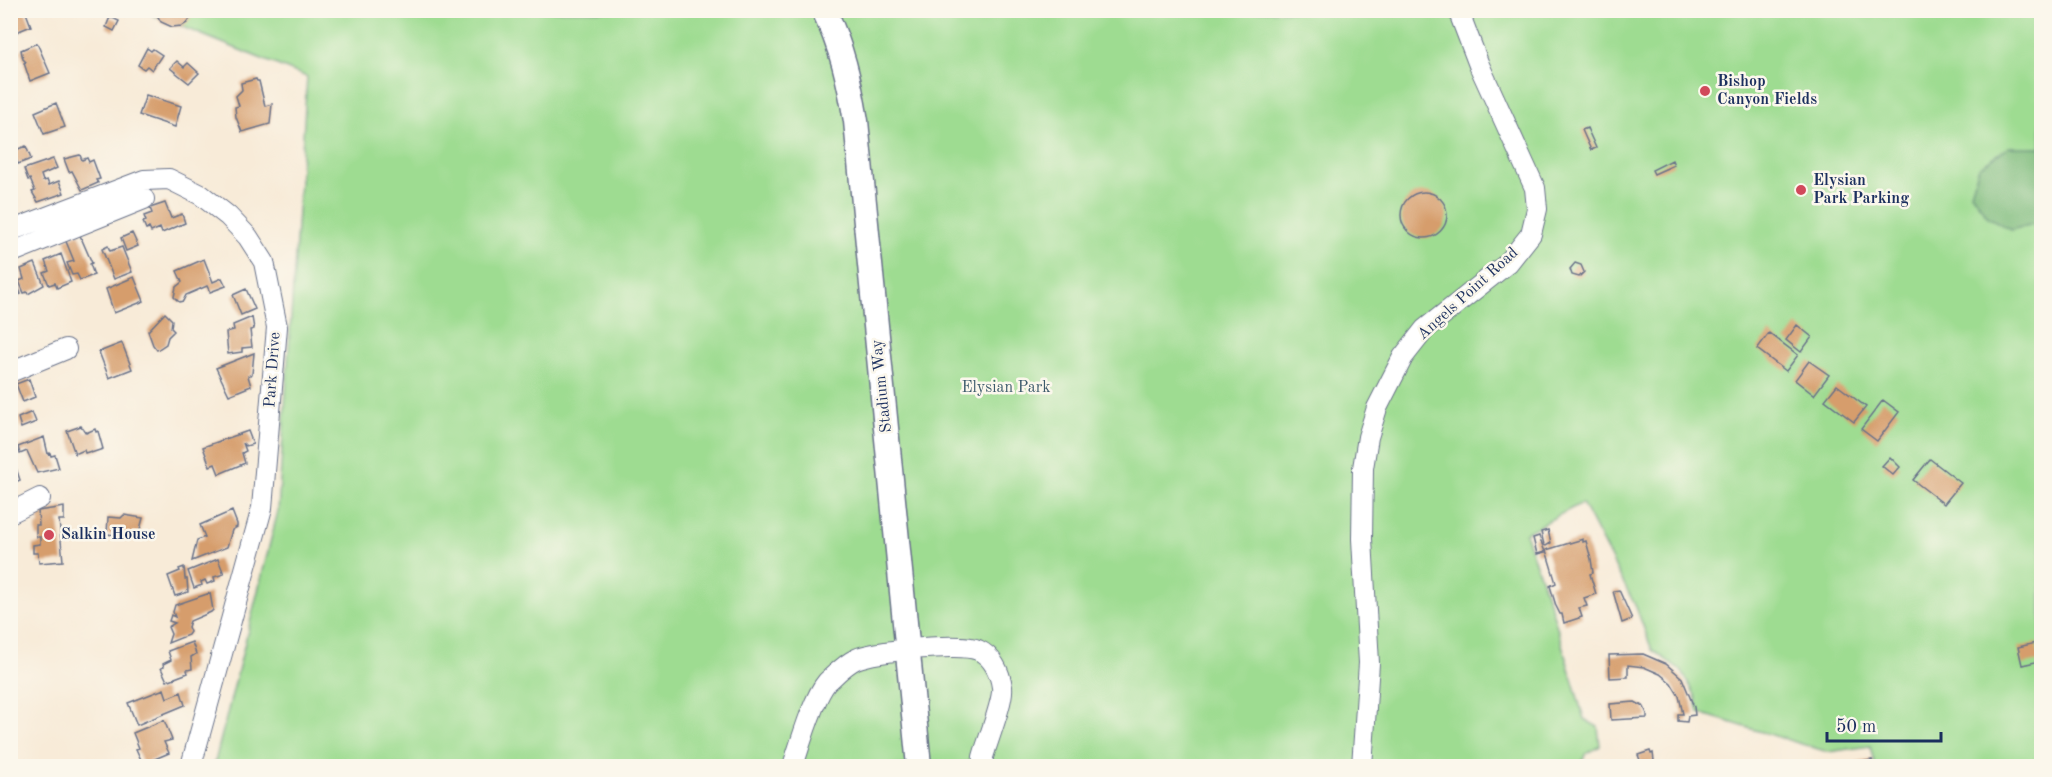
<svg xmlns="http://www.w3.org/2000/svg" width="2052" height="777" font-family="'Old Standard TT',serif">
	<rect width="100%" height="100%" fill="#fbf7ec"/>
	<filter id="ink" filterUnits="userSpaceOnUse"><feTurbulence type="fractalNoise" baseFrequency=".0167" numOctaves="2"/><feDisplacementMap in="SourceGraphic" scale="12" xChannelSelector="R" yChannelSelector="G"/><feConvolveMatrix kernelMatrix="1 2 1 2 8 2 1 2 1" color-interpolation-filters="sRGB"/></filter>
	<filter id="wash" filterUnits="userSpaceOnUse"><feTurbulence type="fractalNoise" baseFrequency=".008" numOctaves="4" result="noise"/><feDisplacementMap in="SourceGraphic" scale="24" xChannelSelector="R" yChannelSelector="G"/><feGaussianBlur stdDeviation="1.35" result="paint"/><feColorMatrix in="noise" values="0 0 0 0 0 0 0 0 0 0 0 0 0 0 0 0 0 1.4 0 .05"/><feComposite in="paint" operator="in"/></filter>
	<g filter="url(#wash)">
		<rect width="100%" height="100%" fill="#f8ebd8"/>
		<path fill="#9edc91" stroke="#5c8678" stroke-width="1.5" d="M143 11H2041V766H1875L1870 746 1828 752 1699 713 1695 695 1681 670 1652 650 1636 607 1582 503 1525 533 1551 607 1584 719 1598 727 1600 746 1586 754 1579 766H214L278 511 307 77Z"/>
		<path fill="#7ebc7b" stroke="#4c766c" stroke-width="1.5" d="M2009 147H2042L2041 222 2011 230 1988 217 1971 193 1979 167Z"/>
		<g id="blocks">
			<path fill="#d69d6c" d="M10 10H25L31 26 14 33 10 28Z
				M154 10H196L187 23 182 26 172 27 161 22Z
				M110 17 119 21 114 31 106 27Z
				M37 43 50 73 30 81 24 63 26 62 23 59 21 50Z
				M147 48 151 51 153 49 162 55 152 70 147 66 144 69 138 65Z
				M177 61 184 67 188 63 199 73 189 83 170 68Z
				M256 79 257 81H259L265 106 272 104 270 124 242 132 236 117 235 107 239 106 236 96 242 90 241 83Z
				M146 95 181 106 175 127 139 115Z
				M56 103 65 127 44 134 35 112Z
				M1587 128 1596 148 1591 150 1582 130Z
				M26 146 31 159 18 164 13 151Z
				M80 155 82 160 87 158 89 162 93 160 100 179 96 180 98 183 82 190 72 171 69 172 64 159Z
				M53 159 57 168 41 175 43 181 47 180 49 185 59 181 64 193 38 202 32 192 35 191 30 179 28 180 24 169Z
				M1672 160 1674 165 1654 174 1652 170Z
				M1401 215a23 23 0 1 1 46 0a23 23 0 1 1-46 0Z
				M165 203 171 218 182 214 185 223 162 233 160 228 151 232 149 228 146 229 143 222 146 221 144 216 152 213 150 208Z
				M79 233 92 263 90 264 94 275 80 280 77 274 72 275 67 263 74 261 65 239Z
				M132 233 138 246 126 251 121 238Z
				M108 246 110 251 122 247 132 272 114 279 102 249Z
				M61 254 71 282 57 288 55 283 49 285 44 273 49 271 45 261Z
				M204 259 213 282 222 278 226 286 210 292 207 286 186 295 183 301 179 302 174 297 176 287 182 282 177 271Z
				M35 263 44 285 28 294 27 292 24 293 19 281 24 279 21 269Z
				M1575 263 1581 265 1584 272 1579 277 1572 275 1570 269Z
				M12 272 21 294 10 298V273Z
				M134 277 144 301 114 313 106 289Z
				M246 289 255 309 241 315 233 295Z
				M165 313 172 320 171 328 174 331 168 337 166 344 157 350 153 345 148 331Z
				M252 317 254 329 250 330 252 347 242 348V352L228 354 226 332 234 330 233 325Z
				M1797 325 1812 337 1801 352 1786 340Z
				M1769 333 1798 355 1786 371 1757 349Z
				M122 343 132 369 109 378 99 352Z
				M254 353 252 374 248 376 251 386 229 395 216 368Z
				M1809 361 1829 375 1814 395 1795 380Z
				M29 379 35 397 23 402 16 384Z
				M1837 385 1866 407 1854 422 1825 400Z
				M1883 400 1899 412 1877 441 1861 429Z
				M32 412 36 422 21 428 18 418Z
				M81 426 86 433 95 429 96 432 98 431 103 449 91 453V451L85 453 84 450 75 454 67 431Z
				M248 431 253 444 246 446 243 443 246 451 242 453 245 463 219 474 215 464 210 466 203 447Z
				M44 437 48 454 50 453 51 456 55 455 59 468 37 473 27 451 20 454 18 447Z
				M10 450 20 480 10 484Z
				M1890 457 1900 467 1893 475 1882 466Z
				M1930 459 1961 483 1944 504 1913 480Z
				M64 507V520H59L63 561 39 563 38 553H33V545L40 544V537H37L36 533V525H39L38 511Z
				M232 511 237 524V527L232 530 227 547 192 561 197 540 205 537 200 525Z
				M124 515 143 518 139 533 132 532 131 537 107 534 108 517 121 518Z
				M1548 530 1551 543 1546 546 1544 545 1541 532Z
				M1539 536 1545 552 1537 554 1533 538Z
				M1583 539V542L1586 541 1591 559 1593 573 1590 574 1596 594 1584 598 1587 606 1579 608 1582 617 1564 623 1562 614H1560L1556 606 1550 586 1556 583 1546 550Z
				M218 559 224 574 214 577 215 581 207 584 205 580 201 582 202 585 194 588 188 571Z
				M184 567 185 579H187L188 592 175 596 168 576 180 571 179 569Z
				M1619 590 1632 619 1622 623 1613 591Z
				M210 593 213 610 211 612 190 621 188 627 190 632 188 635 168 643 171 634 168 627 175 623 169 621 171 615 175 617 173 612 175 605Z
				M192 642 196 654 191 657 192 669 187 670 188 673 167 681 161 668 164 667 163 664 171 660 168 651Z
				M2036 643 2040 661 2022 665 2018 647Z
				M1643 654 1666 664 1682 678 1694 707 1695 715 1688 716 1687 722 1678 721V714H1683L1679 696 1671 683 1660 674 1644 667 1628 665V677L1610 678 1609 655Z
				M164 689 167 698 181 692 185 705 137 725 128 703Z
				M1635 702 1644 707 1647 714V718L1611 720 1610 704Z
				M164 720 172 740 164 742 169 753 143 764 136 749 139 748 133 733Z
				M1650 751 1651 754 1653 753 1654 761 1642 765 1638 755Z
				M1872 760 1873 766H1847V765Z"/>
		</g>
	</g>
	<g filter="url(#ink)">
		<use href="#blocks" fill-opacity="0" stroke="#687189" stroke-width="1.5"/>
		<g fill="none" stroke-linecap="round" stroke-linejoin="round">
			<g stroke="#687189" stroke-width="22">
				<path id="minor" d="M10 231 144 180 169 179 201 195 228 216 248 237 264 262 277 327 262 508 191 766
					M10 253 144 199
					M10 372 66 349
					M10 513 40 498
					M793 766C800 745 813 698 827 682 836 674 845 664 856 659 873 651 961 642 978 650 992 656 1000 672 1002 687 1004 700 987 742 983 757L982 766
					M1362 766 1369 663 1362 539 1363 468 1368 437 1377 408 1403 357 1425 329 1508 263 1531 234 1537 209 1535 188 1479 65 1458 10"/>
			</g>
			<g stroke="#687189" stroke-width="27">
				<path id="major" d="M824 10C842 48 849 79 856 121L919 766"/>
			</g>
			<use href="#minor" stroke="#fff" stroke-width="20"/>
			<use href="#major" stroke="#fff" stroke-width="24"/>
		</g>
	</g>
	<g fill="#d1495b" stroke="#fbf7ec" stroke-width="2">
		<circle cx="1705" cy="91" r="6"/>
		<circle cx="1801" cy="190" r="6"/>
		<circle cx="49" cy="535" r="6"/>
	</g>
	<g text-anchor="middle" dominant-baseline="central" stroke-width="5" stroke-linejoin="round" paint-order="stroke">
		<g font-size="16" font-weight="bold" fill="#1b2f5e" stroke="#fbf7ec" text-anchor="start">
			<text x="1717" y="82">Bishop<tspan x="1717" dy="18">Canyon Fields</tspan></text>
			<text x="1813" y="181">Elysian<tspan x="1813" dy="18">Park Parking</tspan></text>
			<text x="61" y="535">Salkin House</text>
		</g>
		<g font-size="16" fill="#1b2f5e" stroke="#fbf7ec">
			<text transform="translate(1468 294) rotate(-42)">Angels Point Road</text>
			<text transform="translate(273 370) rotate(-86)">Park Drive</text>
			<text transform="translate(882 386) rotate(-96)">Stadium Way</text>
		</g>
		<g font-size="16" fill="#3c5a6b" stroke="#fbf7ec">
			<text x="1006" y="388">Elysian Park</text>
		</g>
	</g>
	<rect width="2052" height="777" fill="none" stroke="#fbf7ec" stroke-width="36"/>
	<path d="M1827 732v9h114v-9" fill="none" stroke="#1b2f5e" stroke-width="3"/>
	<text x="1836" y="732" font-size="18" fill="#1b2f5e" stroke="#fbf7ec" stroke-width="4.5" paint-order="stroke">50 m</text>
</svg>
